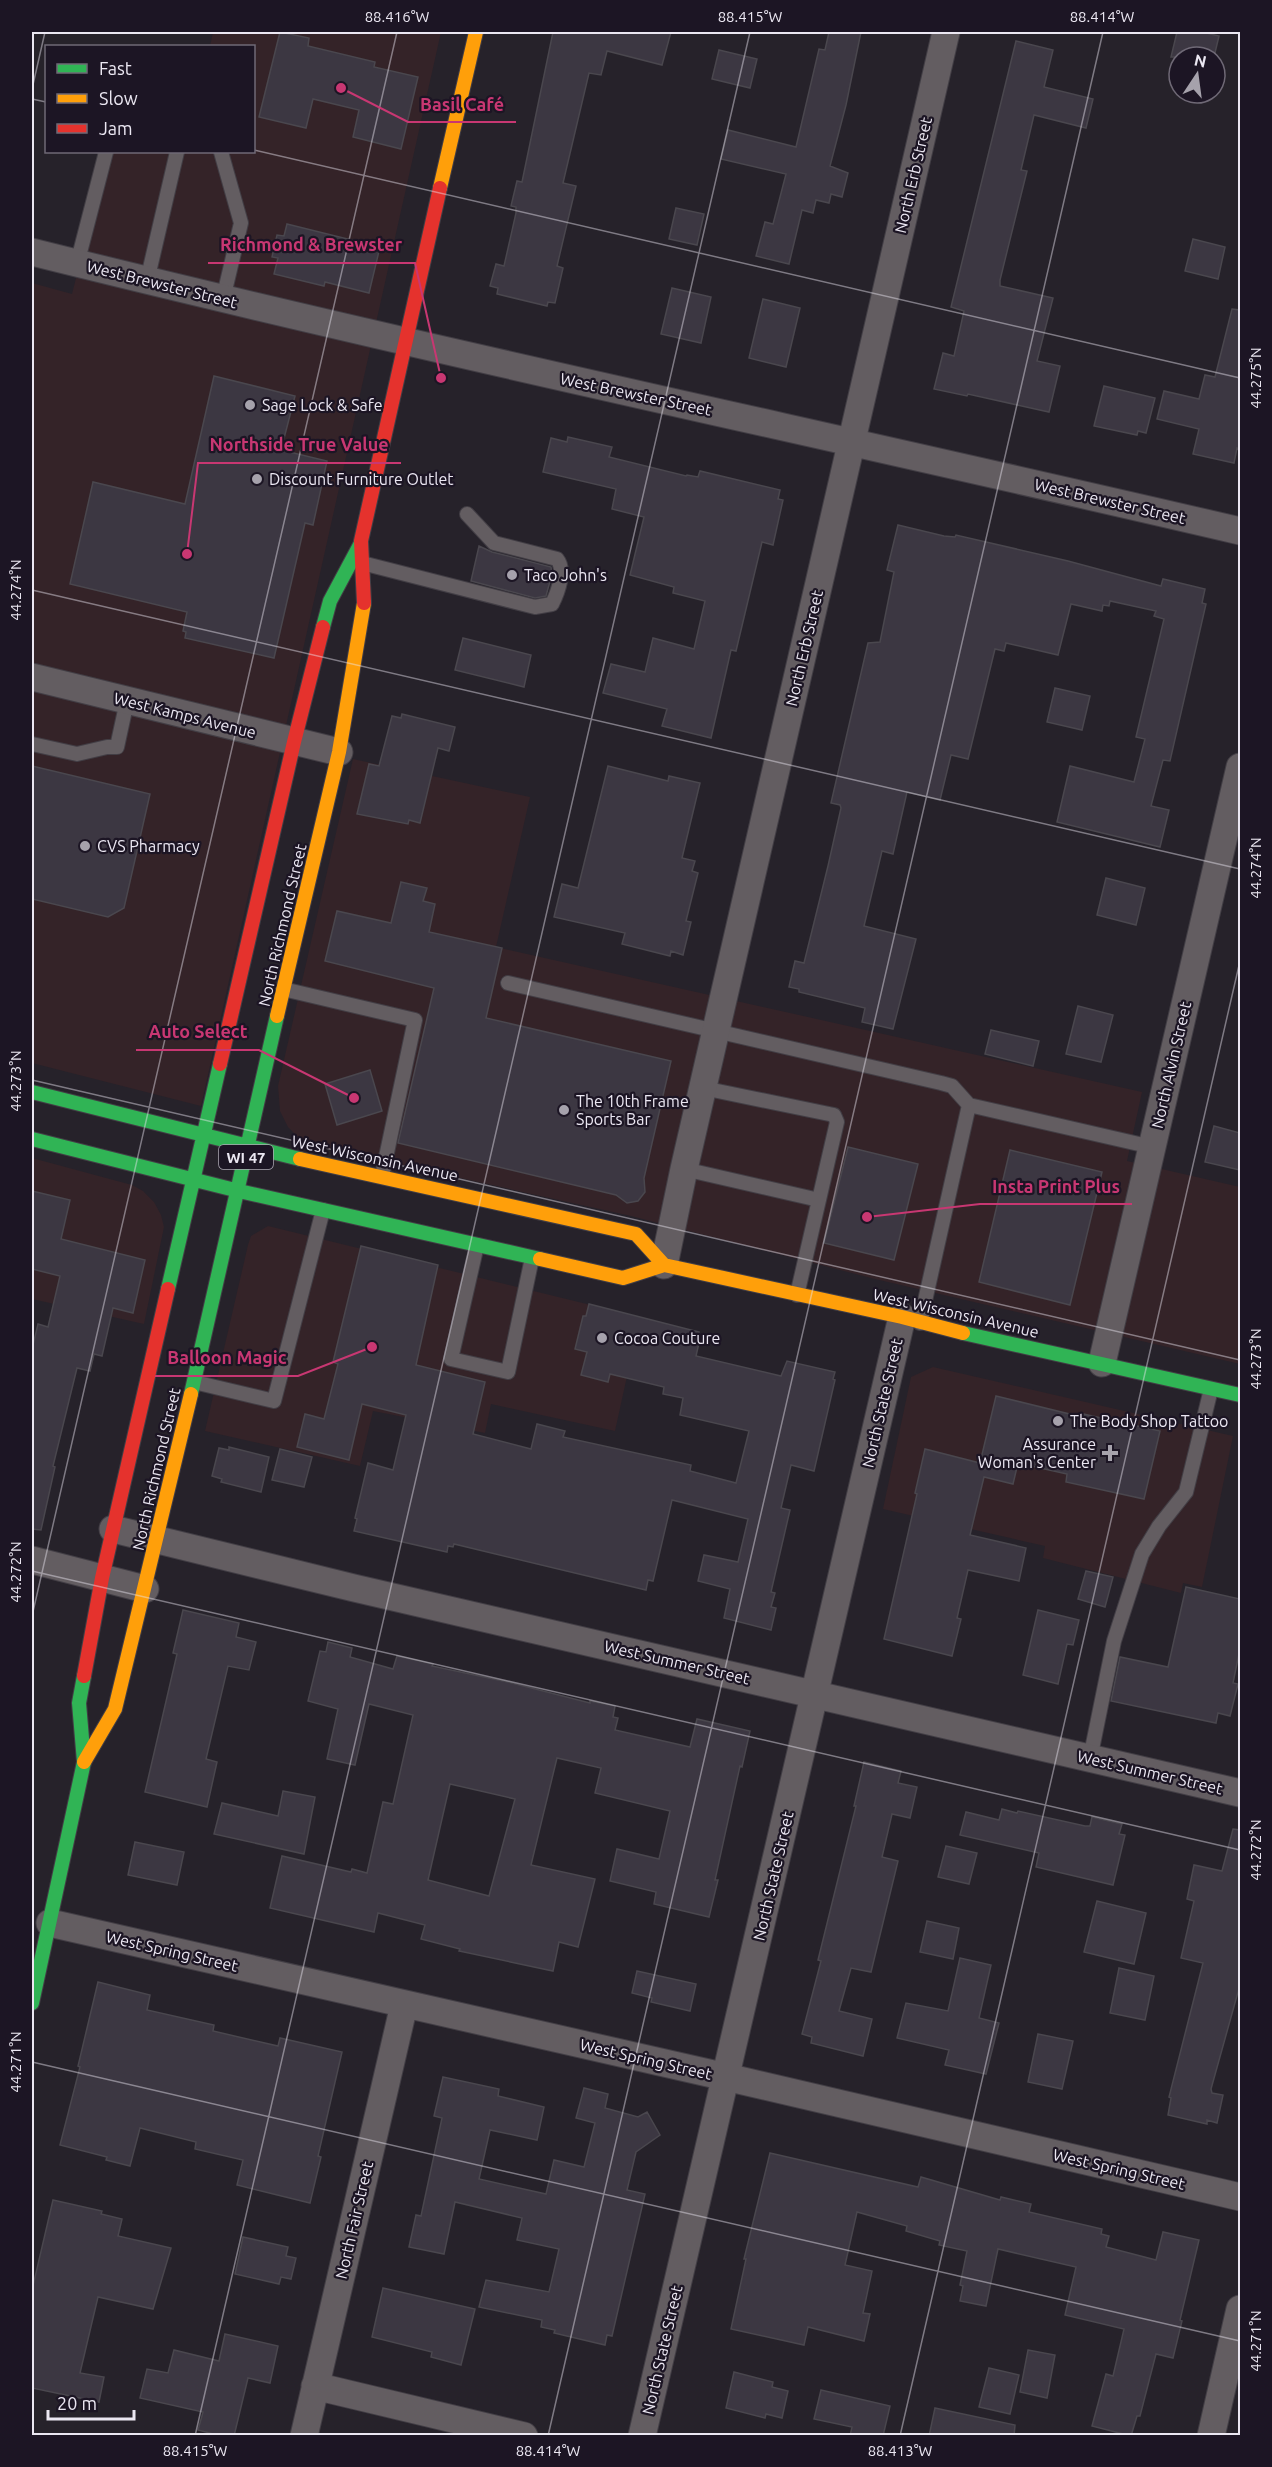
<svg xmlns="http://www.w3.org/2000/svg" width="1272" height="2467" font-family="Ubuntu,sans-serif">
	<rect width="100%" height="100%" fill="#26222a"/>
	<path fill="#342328" d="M213 32H441L201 1106 32 1063V283L72 294 108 152H254V46H210Z
		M353 759 530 797 496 947 1142 1092 1127 1161 1240 1187V1364L875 1279 631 1216 325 1148 297 1136 288 1127 280 1111 278 1086Z
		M32 1158 132 1185 143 1191 154 1202 161 1215 164 1227 144 1324 32 1299Z
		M268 1226 640 1317 615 1431 491 1404 485 1433 373 1411 360 1466 205 1431 248 1245 251 1236Z
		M933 1367 1233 1436 1202 1587 1183 1583 1181 1593 1043 1558 1045 1546 883 1509 911 1377Z"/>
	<path fill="#3c3742" stroke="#4a474e" stroke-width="1.5" fill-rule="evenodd" d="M280 32 309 38 308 46 375 62 374 67 418 77 401 149 353 137 359 110 313 99 306 128 259 117Z
		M553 32H671L662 65 607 51 601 75 589 73 563 183 576 186 557 266 563 268 555 303 548 302 547 306 497 294 498 288 490 286 496 264 504 266 516 213V207L511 206 517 181 522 182Z
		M829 32H861L846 105 830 166 848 173 842 197 831 194 829 203 816 200 813 213 802 210 789 264 756 256 765 222 773 224 786 174 721 159 728 130 796 147 819 49 825 50Z
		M1177 32H1202L1219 36 1214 57H1171Z
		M1016 41 1053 50 1044 87 1093 99 1086 128 1034 115 1021 170 1027 171 1000 280V286L1053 298 1037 361 1060 366 1049 412 968 394 967 396 934 389 943 353 954 356 964 311 951 307Z
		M719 50 757 59 750 88 712 79Z
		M676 208 704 214 697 245 669 239Z
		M287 224 380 247 369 293 325 282 324 286 274 274 278 258 272 257 277 235 284 236Z
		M1193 239 1225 247 1218 279 1185 271Z
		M672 288 711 297 701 343 661 334Z
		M763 299 800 308 786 367 749 358Z
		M1232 309 1240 310V449L1237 448 1234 463 1193 454 1199 429 1157 419 1164 391 1199 399 1205 375 1215 377Z
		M214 376 295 396 281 450 327 461 313 525 305 523 274 658 185 638 186 632 183 631 187 612 70 584 93 482 185 504Z
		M1104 386 1155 398 1146 433 1138 431 1137 435 1094 426Z
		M568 437 612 447 609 457 686 476 687 475 698 477 700 471 780 490 778 499 783 500 773 545 762 542 736 651 731 650 711 738 662 726 667 709 603 693 611 664 645 672 653 638 694 649 705 601 673 593 674 587 630 575 644 517 612 509 616 489 543 472 551 438 567 442Z
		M898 525 944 536 955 537 956 535 1068 561 1161 586 1163 579 1205 589 1202 603 1206 604 1170 761 1163 760 1151 806 1169 810 1160 847 1057 822 1070 766 1134 782 1145 739 1136 737 1164 619 1154 616 1156 611 1110 601 1109 606 1103 605 1102 611 1071 604 1058 655 1006 643 1004 651 995 649 968 759 951 755 940 800 907 792 893 854 882 851 864 926 916 939 893 1029 862 1022 865 1008 799 992V989L789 987 795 961 804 963 828 866 841 808 840 805 831 803 868 643 880 642 894 572 887 570Z
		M479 546 492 552 551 567 552 574 546 596 535 598 471 581Z
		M463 638 531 655 524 687 455 670Z
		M1055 688 1090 696 1082 730 1047 722Z
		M402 714 455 727 449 751 438 748 420 823 409 820 408 824 357 814 369 764 379 766 392 716 401 718Z
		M32 766 150 794 124 908 108 917 32 899Z
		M608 766 668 781 669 776 700 783 682 858 695 861 692 871 698 873 686 921 691 922 683 955 671 951 670 956 622 944 625 933 554 917 562 884 578 888Z
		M1106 878 1145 888 1136 925 1097 915Z
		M401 882 427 888 423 901 435 904 429 932 502 948 486 1018 671 1061 644 1178 645 1192 638 1201 627 1203 616 1195 398 1143 434 988 325 961 337 911 391 923Z
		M1078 1006 1113 1015 1101 1062 1066 1054Z
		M991 1030 1039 1041 1033 1066 985 1054Z
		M370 1070 382 1111 337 1125 325 1084Z
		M1214 1126 1240 1133V1170L1205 1162Z
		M848 1147 918 1164 894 1260 824 1243Z
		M1010 1150 1102 1172 1070 1305 979 1282Z
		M32 1191 70 1200 61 1239 145 1260 133 1313 113 1308 102 1356 94 1354 90 1371 77 1368 53 1466 55 1467 41 1530 32 1529V1349L38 1324 48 1327 60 1276 32 1269Z
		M361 1246 438 1265 416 1365 485 1382 473 1434 531 1449 537 1424 565 1431 563 1437 691 1465 690 1471 736 1483 749 1431 680 1415 683 1398 663 1394 664 1387 610 1374 608 1382 581 1375 587 1352 575 1349 583 1316H586L589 1304 699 1332 696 1342 699 1343 696 1356 781 1376 787 1361 835 1372 833 1379 835 1380 814 1471 791 1465 781 1508 790 1510 771 1592 775 1593 771 1607 776 1608 771 1630 724 1618 730 1589 698 1581 704 1555 738 1562 748 1519 672 1500 653 1581 648 1580 646 1590 454 1544 453 1547 448 1546 447 1552 354 1531 357 1519 355 1518 368 1463 393 1470 406 1415 362 1404 349 1460 297 1447 305 1414 324 1419 338 1364 333 1362Z
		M996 1396 1082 1417 1083 1414 1160 1431 1144 1499 1066 1482 1067 1474 1018 1463 1013 1484 984 1477 970 1535 1026 1548 1019 1581 968 1570 957 1618 961 1619 952 1656 884 1639 917 1494 915 1493 925 1449 980 1463Z
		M229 1447 269 1457 261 1492 221 1482 222 1479 212 1476 219 1448 229 1450Z
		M280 1449 312 1457 304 1487 272 1480Z
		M1086 1571 1113 1577 1105 1607 1078 1599Z
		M1186 1587 1240 1599V1649L1233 1683 1238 1684 1230 1716 1218 1713 1216 1723 1111 1701 1120 1657 1168 1667Z
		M183 1610 239 1623 236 1637 256 1642 249 1670 228 1666 206 1759 217 1762 207 1807 145 1792 177 1654 173 1653Z
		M1038 1610 1079 1620 1073 1645 1067 1644 1058 1684 1023 1675Z
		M328 1642 352 1648 350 1657 393 1669 397 1656 433 1664 432 1666 508 1682 590 1703V1701L615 1706 613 1717 618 1718 615 1730 690 1747 697 1719 750 1731 742 1767 740 1766 715 1880H718L709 1917 654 1904 656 1892 610 1881 617 1849 659 1859 670 1811 595 1793 601 1768 557 1758 531 1865 595 1879 578 1947 559 1942 553 1971 459 1951 460 1949 421 1939 425 1925 378 1913 374 1932 270 1908 282 1856 351 1872 352 1869 367 1873 383 1802 393 1804 413 1715 369 1704 355 1765 327 1759 338 1709 308 1701 320 1651 326 1652ZM450 1784 515 1799 489 1896 428 1880Z
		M864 1762 901 1771 898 1783 917 1787 910 1818 892 1814 882 1857 898 1861 871 1972 851 1968 839 2011 872 2019 863 2056 811 2043 812 2037 802 2034 821 1961 818 1960 856 1806H854Z
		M283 1791 315 1797 304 1854 214 1834 222 1803 278 1816Z
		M1002 1809 1017 1813 1018 1811 1085 1826H1090L1092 1817 1122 1824 1119 1834 1125 1835 1113 1885 1036 1867 1039 1853 960 1835 966 1812 999 1820Z
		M1233 1829 1240 1830V1985L1211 2089 1212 2093 1223 2095 1217 2123 1207 2120V2124L1168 2115 1171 2098 1169 2097 1203 1963 1181 1958 1194 1901 1187 1899 1194 1865 1222 1871Z
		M135 1842 184 1852 177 1885 128 1875Z
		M946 1846 977 1853 969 1884 938 1877Z
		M1097 1901 1146 1913 1134 1964 1084 1952Z
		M927 1921 959 1928 953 1959 920 1952Z
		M960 1958 991 1965 979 2018 999 2023 986 2074 945 2065 949 2050 897 2038 906 2003 948 2011Z
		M1119 1968 1154 1976 1145 2020 1110 2013Z
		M637 1971 696 1984 690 2011 651 2002 652 1998 632 1993Z
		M98 1982 150 1995 147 2010 214 2025 213 2031 278 2046 280 2038 342 2052 318 2156 321 2157 310 2203 237 2185 243 2160 195 2149 196 2142 140 2128 130 2166 106 2160 107 2157 60 2145 80 2067 78 2066Z
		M1038 2034 1073 2041 1062 2089 1028 2082Z
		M443 2077 499 2089 498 2096 544 2107 537 2140 490 2130 479 2179 546 2194 554 2160 584 2167 595 2123 576 2118 584 2088 608 2094 605 2108 638 2117 647 2112 660 2135 636 2152 627 2190 645 2194 612 2336 607 2335 605 2345 554 2333 555 2330 541 2327 542 2320 479 2307 486 2280 549 2292 559 2249 517 2240 522 2218 455 2202 444 2254 409 2247 416 2215 421 2216 442 2118 434 2116Z
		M770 2153 918 2187 921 2177 1000 2200 1001 2197 1031 2204 1029 2212 1102 2229 1101 2234 1109 2236 1106 2247 1156 2260 1163 2232 1199 2240 1180 2320 1182 2321 1173 2358 1156 2354 1140 2416H1137L1131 2436 1092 2426 1106 2374 1113 2376 1124 2329 1065 2315 1076 2267 998 2249 986 2306 960 2301 963 2286 960 2285 967 2251 939 2245 940 2241 906 2231 907 2226 857 2212 845 2265 872 2271 863 2313 870 2314 864 2341 808 2327 804 2345 731 2329 746 2259H744Z
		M53 2200 102 2211 101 2214 122 2219 118 2236 171 2248 153 2309 98 2297 80 2373 104 2377 99 2402 32 2388V2290Z
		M243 2237 288 2247 286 2256 296 2258 291 2279 281 2277 279 2284 235 2274Z
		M383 2288 475 2309 461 2365 431 2357 432 2352 372 2337Z
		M225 2334 278 2346 270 2383 248 2378 234 2436H221L198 2430 203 2412 140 2398 147 2369 168 2373 174 2350 219 2361Z
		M1028 2350 1055 2355 1047 2398 1020 2392Z
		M989 2368 1019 2375 1010 2414 979 2407Z
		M734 2372 773 2382 772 2387 788 2391 782 2418 766 2414 765 2418 726 2408Z
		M821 2390 890 2406 883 2436H850L852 2427 814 2419Z
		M935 2408 1015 2425 1014 2436H929Z"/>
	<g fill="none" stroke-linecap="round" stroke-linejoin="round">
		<g stroke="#423e45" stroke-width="16">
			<path id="lane" d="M221 152 241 223 223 299
				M77 264 106 152
				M147 281 177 152
				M362 563 535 607 552 604C558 592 566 570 557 559L494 543 467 514
				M32 744 77 754 107 747H117L127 701
				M508 983 941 1083 952 1086 969 1105
				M283 989 415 1020 382 1176
				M703 1088 834 1115 837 1122 797 1295
				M684 1169 819 1200
				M477 1245 451 1359 508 1372 532 1258
				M920 1323 969 1105 1152 1147
				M194 1382 274 1401 323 1210
				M1090 1759 1114 1641 1142 1554 1159 1526 1186 1492 1211 1389"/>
		</g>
		<g stroke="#423e45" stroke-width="29">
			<path id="street" d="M32 252C433 352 838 437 1240 531
				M32 677 339 752
				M664 1265 684 1169 946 32
				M1102 1363 1240 767
				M113 1529 354 1588 1240 1793
				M32 1560 145 1589
				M50 1923 726 2077 1240 2197
				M315 2386 524 2436
				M304 2436 404 2005
				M642 2436 902 1317
				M1211 2436 1240 2309"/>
		</g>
		<g stroke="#423e45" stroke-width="16">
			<path id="fast" d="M323 627 330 601 361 543
				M32 1092 300 1159
				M32 1139 239 1191 540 1259
				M168 1289 220 1064
				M963 1333 1240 1395
				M191 1394 277 1016
				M32 2003 84 1762 79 1703 84 1676"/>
		</g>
		<g stroke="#423e45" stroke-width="16">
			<path id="slow" d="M440 188 476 32
				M277 1016 339 752 364 603
				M300 1159 636 1234 664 1265
				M540 1259 623 1278 664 1265 902 1317 963 1333
				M84 1762 115 1709 191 1394"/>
		</g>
		<g stroke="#423e45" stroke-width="16">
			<path id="jam" d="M364 603 361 541 440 188
				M220 1064 294 742 323 627
				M84 1676 102 1578 168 1289"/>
		</g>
		<use href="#lane" stroke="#635d61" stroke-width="14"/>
		<use href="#street" stroke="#635d61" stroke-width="27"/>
		<use href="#fast" stroke="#30b455" stroke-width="14"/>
		<use href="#slow" stroke="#ff9f0a" stroke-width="14"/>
		<use href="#jam" stroke="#e5322d" stroke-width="14"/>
	</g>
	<path fill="none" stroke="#ebe7f2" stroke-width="1.5" stroke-opacity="0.45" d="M32 89 45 32M32 99 46 102M254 150 1240 378M32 590 1240 869M32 1080 1240 1360M32 1571 1240 1850M32 1616 397 32M32 2062 1240 2341M195 2436 750 32M548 2436 1103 32M900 2436 1240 961"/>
	<g fill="#a6a2ac" stroke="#1c1524" stroke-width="2">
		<circle cx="250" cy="405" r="6"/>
		<circle cx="257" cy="479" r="6"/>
		<circle cx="512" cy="575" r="6"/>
		<circle cx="85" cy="846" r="6"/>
		<circle cx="564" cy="1110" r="6"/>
		<circle cx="602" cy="1338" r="6"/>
		<circle cx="1058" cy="1421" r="6"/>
		<path d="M1107 1444h6v6h6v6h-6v6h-6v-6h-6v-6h6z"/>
	</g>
	<g text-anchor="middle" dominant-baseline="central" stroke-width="4.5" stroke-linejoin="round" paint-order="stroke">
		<rect fill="#1c1524" stroke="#ada8b4" stroke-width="1.5" x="219" y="1145" width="54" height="24" rx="4.5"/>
		<g font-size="15" font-weight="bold" fill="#ebe7f2">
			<text x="246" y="1157">WI 47</text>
		</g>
		<g font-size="16" fill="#ebe7f2" stroke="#1c1524">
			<text transform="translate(913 175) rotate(-77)">North Erb Street</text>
			<text transform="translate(162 284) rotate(14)">West Brewster Street</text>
			<text transform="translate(636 394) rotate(12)">West Brewster Street</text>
			<text transform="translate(1110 501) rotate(13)">West Brewster Street</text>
			<text transform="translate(804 648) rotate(-77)">North Erb Street</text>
			<text transform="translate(185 715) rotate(14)">West Kamps Avenue</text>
			<text transform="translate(282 925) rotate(-77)">North Richmond Street</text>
			<text transform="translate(1171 1065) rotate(-77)">North Alvin Street</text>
			<text transform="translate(375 1158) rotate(12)">West Wisconsin Avenue</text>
			<text transform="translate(956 1313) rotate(13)">West Wisconsin Avenue</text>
			<text transform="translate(882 1403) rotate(-77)">North State Street</text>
			<text transform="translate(156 1469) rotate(-77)">North Richmond Street</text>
			<text transform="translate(677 1662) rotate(13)">West Summer Street</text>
			<text transform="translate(1150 1772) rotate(13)">West Summer Street</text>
			<text transform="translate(773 1876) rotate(-77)">North State Street</text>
			<text transform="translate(172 1951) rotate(13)">West Spring Street</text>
			<text transform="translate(646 2059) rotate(13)">West Spring Street</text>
			<text transform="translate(1119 2169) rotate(13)">West Spring Street</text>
			<text transform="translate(354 2220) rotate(-77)">North Fair Street</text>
			<text transform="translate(662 2350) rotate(-77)">North State Street</text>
		</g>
		<g font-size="16" fill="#ebe7f2" stroke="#1c1524" text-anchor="start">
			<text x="262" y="405">Sage Lock &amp; Safe</text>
			<text x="269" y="479">Discount Furniture Outlet</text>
			<text x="524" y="575">Taco John's</text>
			<text x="97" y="846">CVS Pharmacy</text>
			<text x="576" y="1101">The 10th Frame<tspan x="576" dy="18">Sports Bar</tspan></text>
			<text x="614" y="1338">Cocoa Couture</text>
			<text x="1070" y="1421">The Body Shop Tattoo</text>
			<text x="1096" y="1444" text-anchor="end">Assurance<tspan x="1096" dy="18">Woman's Center</tspan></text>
		</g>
	</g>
	<path fill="none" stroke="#c83772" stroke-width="2" d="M341 88L408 122H516M441 378L415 263H208M187 554L198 463H401M354 1098L259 1050H136M867 1217L980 1204H1132M372 1347L298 1376H155"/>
	<g fill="#c83772" stroke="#1c1524" stroke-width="2">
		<circle cx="341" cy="88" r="6"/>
		<circle cx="441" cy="378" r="6"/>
		<circle cx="187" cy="554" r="6"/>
		<circle cx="354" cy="1098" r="6"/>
		<circle cx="867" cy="1217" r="6"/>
		<circle cx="372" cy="1347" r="6"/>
	</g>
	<g font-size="18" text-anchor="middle" font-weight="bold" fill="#c83772" stroke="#1c1524" stroke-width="4.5" stroke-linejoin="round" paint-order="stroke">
		<text x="462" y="111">Basil Café</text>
		<text x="311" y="251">Richmond &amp; Brewster</text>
		<text x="299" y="451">Northside True Value</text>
		<text x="198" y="1038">Auto Select</text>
		<text x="1056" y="1193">Insta Print Plus</text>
		<text x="227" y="1364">Balloon Magic</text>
	</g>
	<rect width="1272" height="2467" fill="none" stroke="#1c1524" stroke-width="66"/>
	<rect x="45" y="45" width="210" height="108" fill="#1c1524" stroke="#6f6976" stroke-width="1.5"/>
	<rect x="57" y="64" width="30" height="9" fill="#30b455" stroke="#6f6976" stroke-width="1.5"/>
	<text x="99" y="75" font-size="18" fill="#ebe7f2">Fast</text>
	<rect x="57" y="94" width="30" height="9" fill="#ff9f0a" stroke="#6f6976" stroke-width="1.5"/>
	<text x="99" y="105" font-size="18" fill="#ebe7f2">Slow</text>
	<rect x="57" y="124" width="30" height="9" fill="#e5322d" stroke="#6f6976" stroke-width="1.5"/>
	<text x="99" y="135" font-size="18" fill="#ebe7f2">Jam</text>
	<g transform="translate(1197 75) rotate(13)"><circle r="28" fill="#1c1524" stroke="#6f6976" stroke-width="1.5"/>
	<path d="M0-4.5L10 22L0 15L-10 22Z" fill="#a6a2ac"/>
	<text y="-9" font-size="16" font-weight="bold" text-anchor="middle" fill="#ebe7f2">N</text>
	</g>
	<path d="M48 2410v9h86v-9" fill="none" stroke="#ebe7f2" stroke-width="3"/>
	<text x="57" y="2410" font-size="18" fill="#ebe7f2" stroke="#1c1524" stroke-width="4.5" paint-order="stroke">20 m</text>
	<rect x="33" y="33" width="1206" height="2401" fill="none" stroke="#ebe7f2" stroke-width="2"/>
	<g font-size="15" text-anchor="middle" fill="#ebe7f2">
		<text x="397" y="22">88.416°W</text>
		<text x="750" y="22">88.415°W</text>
		<text x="1102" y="22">88.414°W</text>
		<text transform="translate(1256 378) rotate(-90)" y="5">44.275°N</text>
		<text transform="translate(16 590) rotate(-90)" y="5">44.274°N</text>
		<text transform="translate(1256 868) rotate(-90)" y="5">44.274°N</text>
		<text transform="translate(16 1081) rotate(-90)" y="5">44.273°N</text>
		<text transform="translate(1256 1359) rotate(-90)" y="5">44.273°N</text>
		<text transform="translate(16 1572) rotate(-90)" y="5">44.272°N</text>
		<text transform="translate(1256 1850) rotate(-90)" y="5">44.272°N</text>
		<text transform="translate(16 2062) rotate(-90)" y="5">44.271°N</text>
		<text transform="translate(1256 2341) rotate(-90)" y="5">44.271°N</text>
		<text x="195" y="2456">88.415°W</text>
		<text x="548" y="2456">88.414°W</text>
		<text x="900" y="2456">88.413°W</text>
	</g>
</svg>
